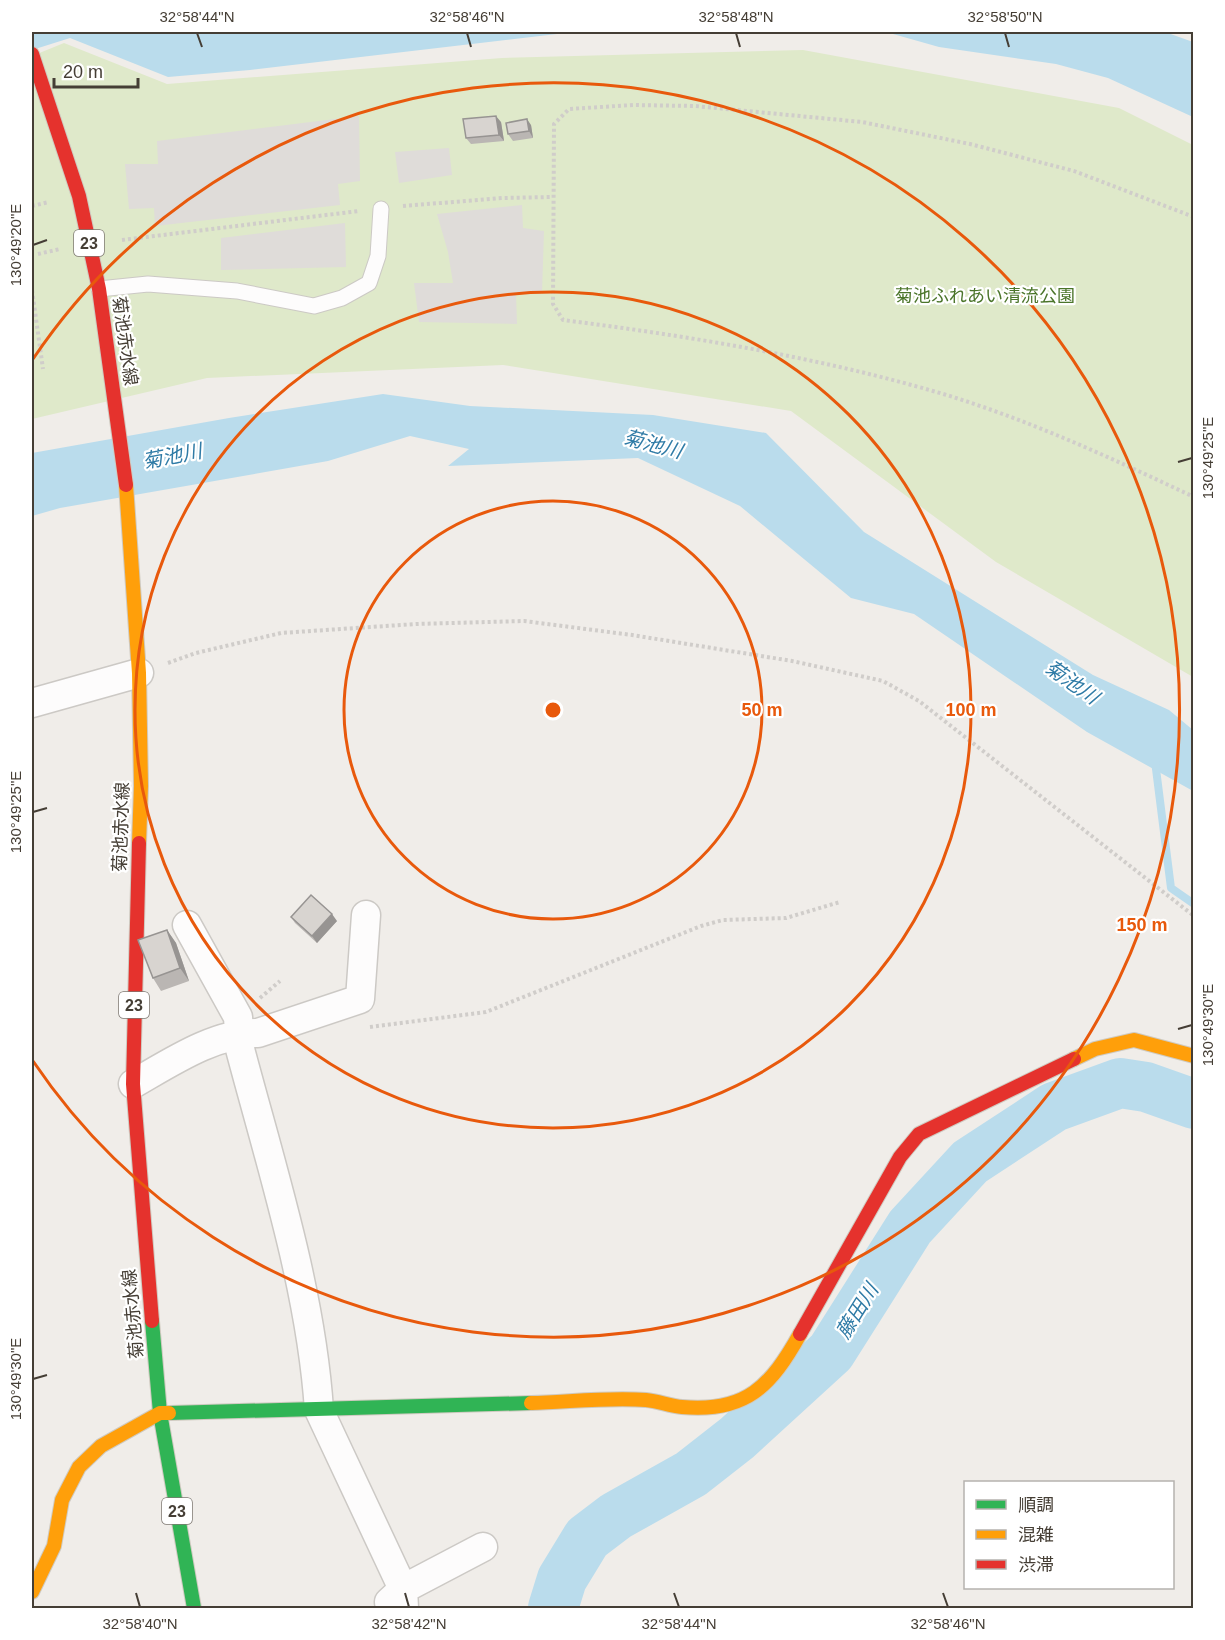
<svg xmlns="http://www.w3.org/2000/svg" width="1225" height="1640" font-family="Helvetica,'Noto Sans JP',sans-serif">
	<rect width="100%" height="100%" fill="#f0ede9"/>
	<path fill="#dfe9ca" d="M64 43 167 84 502 58 803 50 1119 108 1193 145V677L996 562 791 411 503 365 207 378 32 419V56Z"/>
	<path fill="#dfdcd9" d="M359 116 360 181 338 184 340 205 155 226 154 208 129 209 125 164H158L157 141Z
		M449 148 452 175 399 183 395 152Z
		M522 205 523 228 544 231 542 293H516L517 324 419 322 414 283H453L448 252 437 214Z
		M345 223 346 267 221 270V238Z"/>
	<path fill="#badcec" d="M32 32H574L250 70 168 77 70 38 32 50Z
		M886 32H1165L1193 42V117L1108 78 1056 64 939 47Z
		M383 394 470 406 653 415 766 433 864 532 1093 675 1169 710 1193 730V791L1087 732 914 614 851 598 740 506 638 458 448 466 469 449 410 436 328 461 60 508 32 516V453L229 418Z"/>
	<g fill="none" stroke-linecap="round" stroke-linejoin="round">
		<path stroke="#badcec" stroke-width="8" d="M1155 761 1171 888 1194 904"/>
		<path stroke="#badcec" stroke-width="50" d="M553 1608 562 1579 587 1538 616 1516 691 1474 737 1438 831 1352 910 1227 970 1162 1054 1107 1120 1083 1146 1087 1194 1104"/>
		<g stroke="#ccc9c5" stroke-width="17">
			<path id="lane" d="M99 289 148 284 237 291 314 306 342 298 369 283 378 256 381 209"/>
		</g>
		<g stroke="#ccc9c5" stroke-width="31">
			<path id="street" d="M32 703 139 673
				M187 925 238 1017 240 1049C271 1166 311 1289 319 1410L403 1589 404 1608
				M133 1084C170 1063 214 1033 258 1033L360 999 366 915
				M389 1602 403 1589 483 1547"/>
		</g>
		<g stroke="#cfcac0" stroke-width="16">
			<path id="fast" d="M152 1321 160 1413 194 1608
				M169 1413 531 1403"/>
		</g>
		<g stroke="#cfcac0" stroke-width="16">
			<path id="slow" d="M126 485 139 673 141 786 139 843
				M1074 1059 1095 1049 1134 1040 1194 1056
				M531 1403C569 1402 609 1397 646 1400 658 1401 670 1406 682 1407 746 1413 771 1386 800 1334
				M32 1592 54 1546 62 1500 79 1467 101 1446 160 1413H169"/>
		</g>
		<g stroke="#cfcac0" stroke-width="16">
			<path id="jam" d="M32 54 79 196 99 289 126 485
				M139 843 133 1084 152 1321
				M800 1334 900 1157 919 1134 1074 1059"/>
		</g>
		<path stroke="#d0cdca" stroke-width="4" stroke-dasharray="3 3" stroke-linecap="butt" d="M32 206 49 202
			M403 206 503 198 551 197
			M1194 217 1074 171 970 144 862 122 695 106 633 105 569 109 554 124 553 304 563 320C688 336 811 356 933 391 1023 417 1109 457 1194 497
			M122 240 359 211
			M38 254 60 249
			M32 290 43 369
			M168 663 196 653 281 633 416 624 524 621 632 635 792 661 883 681 919 701 1194 916
			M260 998 280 981
			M370 1027 486 1012 701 926 723 920 786 918 840 902"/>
		<use href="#lane" stroke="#fdfcfc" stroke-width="15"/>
		<use href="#street" stroke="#fdfcfc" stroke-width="28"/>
		<use href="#fast" stroke="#30b455" stroke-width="14"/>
		<use href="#slow" stroke="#ff9f0a" stroke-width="14"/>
		<use href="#jam" stroke="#e5322d" stroke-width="14"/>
	</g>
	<path fill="#bab6b3" d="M501 122 504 141 471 144 466 138Z
		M531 125 533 138 513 141 508 134Z
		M291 917 337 921 317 943 295 923Z
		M167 930 176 943 189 981 161 991 153 978Z"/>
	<path fill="#979492" d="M496 116 501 122 504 141 499 135Z
		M527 119 531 125 533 138 529 131Z
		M332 914 337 921 317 943 312 936Z
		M167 930 176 943 189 981 180 968Z"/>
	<path fill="#d8d4d0" stroke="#979492" stroke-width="1.5" d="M496 116 499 135 466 138 463 119Z
		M527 119 529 131 508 134 506 123Z
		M311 895 332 914 312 936 291 917Z
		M167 930 180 968 153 978 138 940Z"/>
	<path fill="none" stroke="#453e35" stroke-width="2" d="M197 33 202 47M467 33 471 47M736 33 740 47M1005 33 1009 47M33 245 47 240M1178 462 1192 458M33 812 47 808M1178 1029 1192 1025M33 1379 47 1375M136 1593 140 1607M405 1593 409 1607M674 1593 679 1607M943 1593 948 1607"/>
	<g fill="none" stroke="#e8590c" stroke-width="3">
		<circle cx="553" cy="710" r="209"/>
		<circle cx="553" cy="710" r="418"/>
		<path d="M33 359A627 627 0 1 1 33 1061"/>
	</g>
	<g text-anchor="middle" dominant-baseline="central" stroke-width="4.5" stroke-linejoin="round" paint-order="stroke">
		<g fill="#fff" stroke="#7d7872" stroke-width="1.5">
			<rect x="74" y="230" width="30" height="26" rx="4.5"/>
			<rect x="119" y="992" width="30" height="26" rx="4.5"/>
			<rect x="162" y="1498" width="30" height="26" rx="4.5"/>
		</g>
		<g font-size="16" font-weight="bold" fill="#453e35">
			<text x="89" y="243">23</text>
			<text x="134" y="1005">23</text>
			<text x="177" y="1511">23</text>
		</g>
		<g font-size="18" fill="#4b752a" stroke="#fff">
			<text x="985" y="296">菊池ふれあい清流公園</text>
		</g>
		<g font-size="18" fill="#453e35" stroke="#fff">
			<text transform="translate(125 341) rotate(82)">菊池赤水線</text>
			<text transform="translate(121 827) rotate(-88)">菊池赤水線</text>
			<text transform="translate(133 1314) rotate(-95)">菊池赤水線</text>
		</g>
		<g font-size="20" font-style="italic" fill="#2f7ba6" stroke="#fff">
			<text transform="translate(653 444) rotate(15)">菊池川</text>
			<text transform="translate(172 456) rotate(-11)">菊池川</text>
			<text transform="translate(1072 682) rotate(35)">菊池川</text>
			<text transform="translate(857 1311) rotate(-58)">藤田川</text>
		</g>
	</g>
	<circle cx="553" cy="710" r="9" fill="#e8590c" stroke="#fff" stroke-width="3"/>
	<g font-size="18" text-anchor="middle" font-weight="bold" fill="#e8590c" stroke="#fff" stroke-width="4.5" stroke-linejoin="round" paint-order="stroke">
		<text x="762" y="716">50 m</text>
		<text x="971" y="716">100 m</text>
		<text x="1142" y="931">150 m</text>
	</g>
	<rect width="1225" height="1640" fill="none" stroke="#ffffff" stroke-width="66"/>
	<rect x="964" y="1481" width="210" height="108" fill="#ffffff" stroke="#b5b2ae" stroke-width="1.5"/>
	<rect x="976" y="1500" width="30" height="9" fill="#30b455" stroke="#b5b2ae" stroke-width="1.5"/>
	<text x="1018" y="1511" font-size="18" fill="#453e35">順調</text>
	<rect x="976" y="1530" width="30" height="9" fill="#ff9f0a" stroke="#b5b2ae" stroke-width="1.5"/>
	<text x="1018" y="1541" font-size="18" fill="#453e35">混雑</text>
	<rect x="976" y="1560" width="30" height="9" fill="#e5322d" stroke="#b5b2ae" stroke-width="1.5"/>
	<text x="1018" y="1571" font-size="18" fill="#453e35">渋滞</text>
	<path d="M54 78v9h84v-9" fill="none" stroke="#453e35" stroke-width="3"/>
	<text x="63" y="78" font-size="18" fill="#453e35" stroke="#ffffff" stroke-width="4.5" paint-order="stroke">20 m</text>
	<rect x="33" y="33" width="1159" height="1574" fill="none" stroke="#453e35" stroke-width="2"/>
	<g font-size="15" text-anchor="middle" fill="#453e35">
		<text x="197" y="22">32°58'44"N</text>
		<text x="467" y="22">32°58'46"N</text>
		<text x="736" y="22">32°58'48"N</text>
		<text x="1005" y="22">32°58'50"N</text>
		<text transform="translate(16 245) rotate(-90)" y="5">130°49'20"E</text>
		<text transform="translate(1208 458) rotate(-90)" y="5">130°49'25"E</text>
		<text transform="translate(16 812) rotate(-90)" y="5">130°49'25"E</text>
		<text transform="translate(1208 1025) rotate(-90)" y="5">130°49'30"E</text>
		<text transform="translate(16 1379) rotate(-90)" y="5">130°49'30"E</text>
		<text x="140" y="1629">32°58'40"N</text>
		<text x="409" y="1629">32°58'42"N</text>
		<text x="679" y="1629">32°58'44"N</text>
		<text x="948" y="1629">32°58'46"N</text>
	</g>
</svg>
